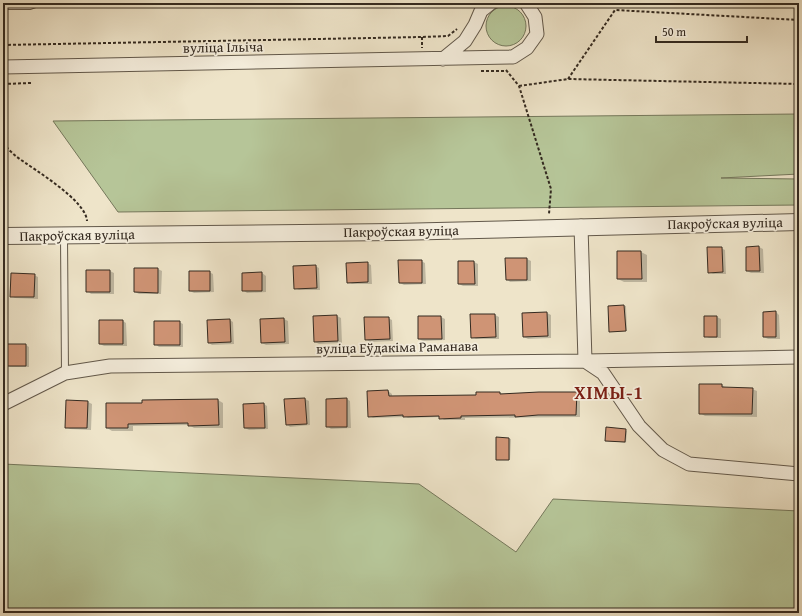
<svg xmlns="http://www.w3.org/2000/svg" width="802" height="616" font-family="'Gentium Book Plus',serif">
	<rect width="100%" height="100%" fill="#eee4c9"/>
	<filter id="stains"><feTurbulence type="fractalNoise" baseFrequency=".005" numOctaves="4"/><feColorMatrix values="0 0 0 0 .2 0 0 0 0 .09 0 0 0 0 .02 0 0 0 .5 -.17"/></filter>
	<radialGradient id="worn" r=".72"><stop offset=".6" stop-color="#630" stop-opacity="0"/><stop offset="1" stop-color="#630" stop-opacity=".3"/></radialGradient>
	<path fill="#b6c598" stroke="#75785c" d="M486 26a20 20 0 1 1 40 0a20 20 0 1 1-40 0Z
		M799 114V174L721 178 799 179V205L118 212 53 121Z
		M3 464 419 484 516 552 553 499 799 511V613H3L6 598 3 595Z"/>
	<path fill="#0003" d="M759 247 763 249 764 273H751L747 271Z
		M721 248 725 250 726 274H713L709 272Z
		M618 252H641L647 255V282H624L618 279Z
		M506 259H527L531 261V281L510 282 507 279Z
		M421 261 425 263 426 284 404 285 400 283Z
		M459 262H474L478 264V286H463L459 284Z
		M367 263 371 265 372 284H352L348 282Z
		M315 266 319 268 320 290H299L295 288Z
		M158 269 162 271 161 294H139L135 292Z
		M87 271H110L114 273V294H91L88 291Z
		M209 272 213 274 214 292 194 293 190 291Z
		M262 273 266 276V292L247 293 243 290Z
		M34 275 38 277V299L15 298 11 296Z
		M624 306H626L627 331 612 332 610 331 609 307Z
		M776 312 779 315 780 339H768L764 337Z
		M547 313 551 315V338L528 339 524 337Z
		M471 315H495L499 317V339H476L472 337Z
		M337 316 341 318 342 343 319 344 315 342 314 317Z
		M419 317H441L445 319V340L423 341 419 339Z
		M717 317 721 319V338H709L705 336Z
		M388 318 392 320 393 341 370 342 366 339Z
		M284 319 288 321 289 344 266 345 262 343Z
		M230 320 233 322 234 344 212 345 209 343Z
		M123 321 126 323 127 346H104L100 344Z
		M179 322 183 324V347H159L155 344Z
		M26 345 29 347V367H10L7 365Z
		M722 385 726 388 752 389 757 391V417L705 416 700 413Z
		M388 391 392 394V397L477 396 500 393 503 394 576 393 580 395V417L465 418V420H444L440 417 408 418 406 417 373 418 369 416Z
		M305 399 309 401 310 425 290 427 287 424 285 400Z
		M347 399 350 401 351 428 331 429 327 426Z
		M218 400 223 403V428H194L189 425 133 426V431H112L107 428 143 404Z
		M88 402 92 404 91 430 70 429 66 427Z
		M264 404 267 406 268 429 249 430 245 428Z
		M625 430 627 431 626 443 606 440Z
		M497 438 511 439 510 460 497 459Z"/>
	<path fill="#cf9475" stroke="#342a20" d="M759 246 760 271H746V247Z
		M707 247H722L723 272 708 273Z
		M617 251H641L642 279H617Z
		M505 258H527V280H506Z
		M398 260H422V283H399Z
		M458 261H474L475 284H458Z
		M368 262V282L347 283 346 263Z
		M316 265 317 288 294 289 293 266Z
		M134 268H158V293L134 292Z
		M86 270H110V292H86Z
		M189 271H210V291H189Z
		M262 272V291H242V273Z
		M11 273 35 274 34 297H10Z
		M624 305 626 331 609 332 608 306Z
		M776 311V337H763V312Z
		M547 312 548 336 523 337 522 313Z
		M470 314H495L496 337 471 338Z
		M337 315 338 341 314 342 313 316Z
		M418 316H441L442 339H418Z
		M704 316H717V337H704Z
		M364 317H389L390 339 365 340Z
		M284 318 285 342 261 343 260 319Z
		M230 319 231 342 208 343 207 320Z
		M99 320H123V344H99Z
		M154 321H180V345H154Z
		M6 344H26V366H6Z
		M699 384H722V387L753 388 752 414H699Z
		M388 390 389 396 476 395V392H500V394L539 392H577L576 415H538L515 417V415L461 416V418L439 419V416L403 417V415L368 417 367 391Z
		M305 398 307 424 286 425 284 399Z
		M347 398V427H326V399Z
		M218 399 219 425 188 426V423L128 424V428H106V403H142V400Z
		M66 400 88 401 87 428H65Z
		M264 403 265 428H244L243 404Z
		M606 427 626 429 625 442 605 441Z
		M496 437 509 438V460H496Z"/>
	<g fill="none" stroke-linecap="round" stroke-linejoin="round">
		<g stroke="#62584a" stroke-width="8">
			<path id="service" d="M3 6H30L38 3
				M64 236 65 373"/>
		</g>
		<g stroke="#62584a" stroke-width="15">
			<path id="minor" d="M443 59 465 41 475 25 481 11 491 3
				M3 67 513 57 527 48 537 34 535 17 526 3
				M581 226 585 361 603 373 639 426 663 450 689 464 799 474
				M3 404 65 373 110 366 585 361 799 357"/>
		</g>
		<g stroke="#62584a" stroke-width="18">
			<path id="tertiary" d="M3 236 395 232 799 222"/>
		</g>
		<path stroke="#342a20" stroke-width="2" stroke-dasharray="3 2" stroke-linecap="butt" d="M422 37V48
			M3 45 422 37 448 36 457 29
			M506 70 519 86 551 189 549 214
			M481 71H506
			M568 79 615 10 799 20
			M3 84 31 83
			M519 86 568 79 799 84
			M3 143C7 148 12 153 17 157 33 169 86 200 87 221"/>
		<use href="#service" stroke="#f4eddc" stroke-width="6"/>
		<use href="#minor" stroke="#f4eddc" stroke-width="13"/>
		<use href="#tertiary" stroke="#f4eddc" stroke-width="16"/>
	</g>
	<g text-anchor="middle" dominant-baseline="central" stroke-width="3.5" stroke-linejoin="round" paint-order="stroke">
		<g font-size="14" fill="#342a20" stroke="#f4eddc">
			<text transform="translate(223 47) rotate(-1)">вуліца Ільіча</text>
			<text transform="translate(725 223) rotate(-1)">Пакроўская вуліца</text>
			<text transform="translate(401 231) rotate(-1)">Пакроўская вуліца</text>
			<text transform="translate(77 235) rotate(-1)">Пакроўская вуліца</text>
			<text transform="translate(397 347) rotate(-1)">вуліца Еўдакіма Раманава</text>
		</g>
		<g font-size="18" font-weight="bold" letter-spacing="1" fill="#7a1f14" stroke="#f4eddc">
			<text x="609" y="392">ХІМЫ-1</text>
		</g>
	</g>
	<rect width="802" height="616" fill="none" stroke="#eee4c9" stroke-width="16"/>
	<rect x="4" y="4" width="794" height="608" fill="none" stroke="#342a20" stroke-width="2"/>
	<rect x="8" y="8" width="786" height="600" fill="none" stroke="#342a20"/>
	<path d="M656 36v6h91v-6" fill="none" stroke="#342a20" stroke-width="2"/>
	<text x="662" y="36" font-size="12" fill="#342a20" stroke="#f4eddc" stroke-width="3" paint-order="stroke">50 m</text>
	<rect width="100%" height="100%" filter="url(#stains)"/>
	<rect width="100%" height="100%" fill="url(#worn)"/>
</svg>
